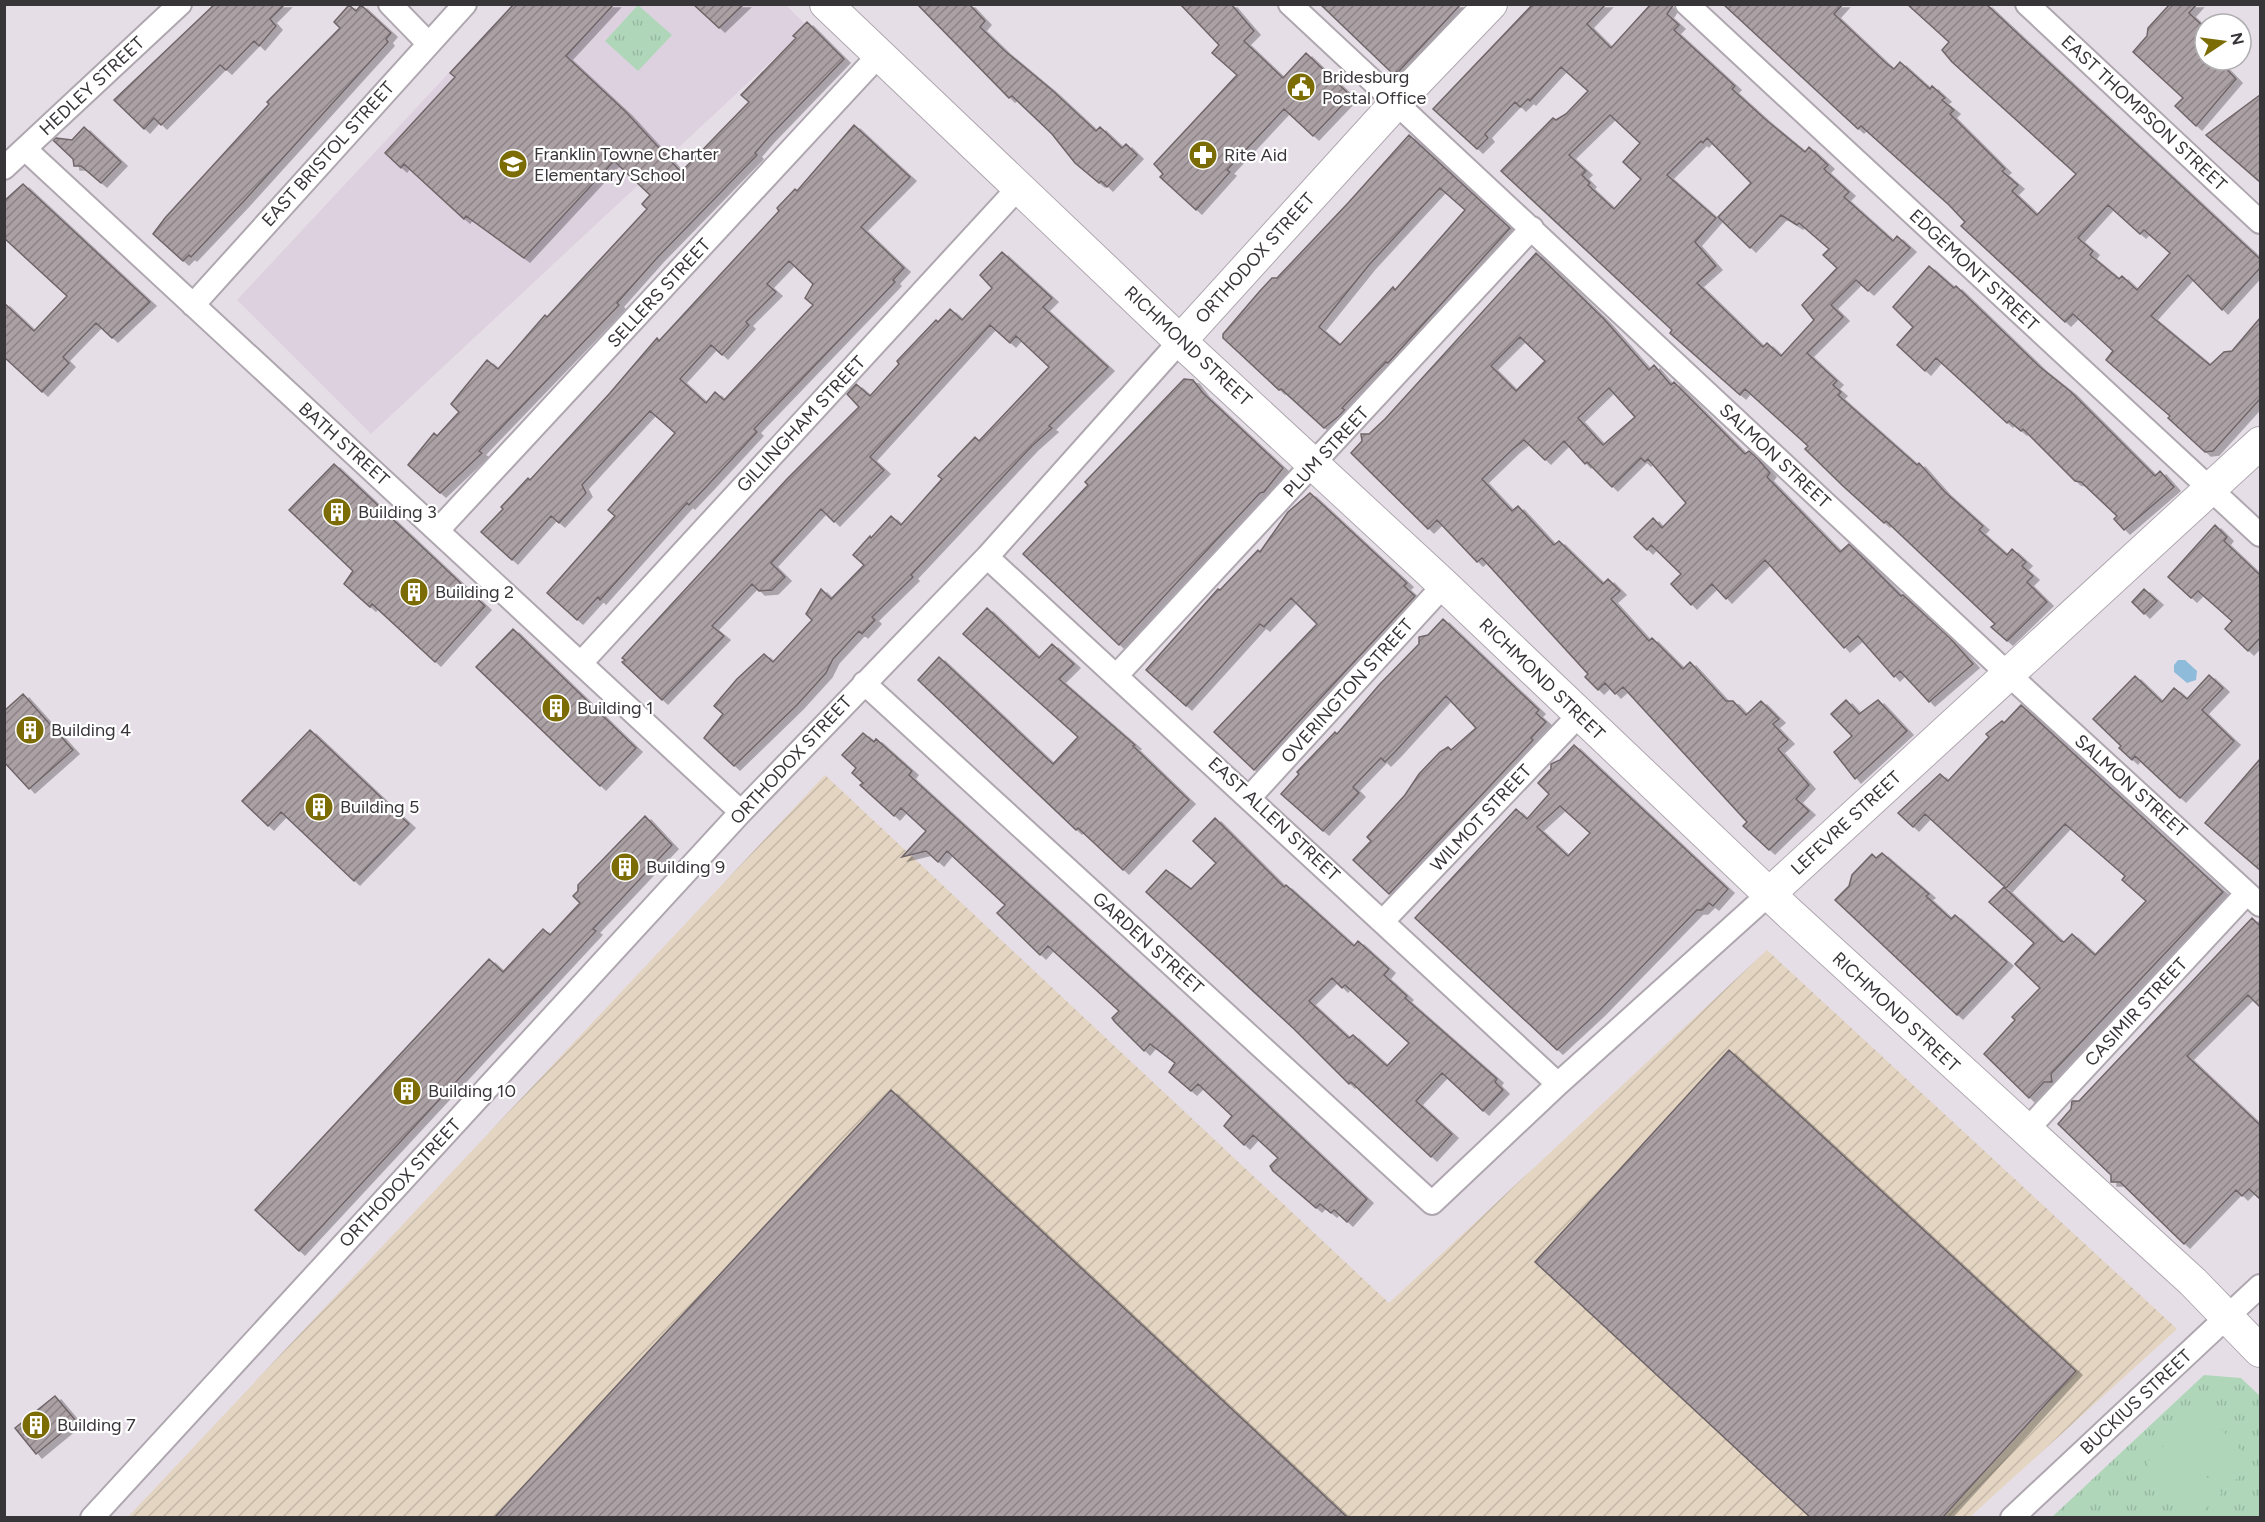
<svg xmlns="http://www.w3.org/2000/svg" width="2265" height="1522" font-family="Figtree,sans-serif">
	<defs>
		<pattern id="industrial-furrows" width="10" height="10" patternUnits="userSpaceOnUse" patternTransform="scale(1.5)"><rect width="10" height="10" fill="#e3d5c2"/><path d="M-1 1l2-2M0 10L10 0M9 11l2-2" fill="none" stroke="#c4b7a7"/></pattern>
		<pattern id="grass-tufts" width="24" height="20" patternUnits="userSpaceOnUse" patternTransform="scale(1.5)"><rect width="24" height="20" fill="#afd6b9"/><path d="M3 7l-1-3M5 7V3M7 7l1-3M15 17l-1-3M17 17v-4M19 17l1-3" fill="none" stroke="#97b8a0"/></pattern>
		<pattern id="building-hatch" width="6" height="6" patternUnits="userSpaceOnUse" patternTransform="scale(1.5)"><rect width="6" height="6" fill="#aba0a3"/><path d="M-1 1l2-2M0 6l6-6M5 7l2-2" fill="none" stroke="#8c8386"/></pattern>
		<filter id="shadow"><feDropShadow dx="6" dy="4" stdDeviation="0" flood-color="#0004"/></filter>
	</defs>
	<rect width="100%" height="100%" fill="#e6dee7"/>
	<path fill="#ded1df" d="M512 5H786L808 27 371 434 237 300Z"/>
	<path fill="url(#industrial-furrows)" d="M825 775 1389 1303 1767 950 2177 1329 1970 1517 127 1518Z"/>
	<path fill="url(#grass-tufts)" d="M638 5 672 35 638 71 605 41Z
		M2204 1375 2241 1378 2260 1396V1517L2051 1518Z"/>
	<path fill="#afd6b9" d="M2202 1409 2253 1463 2228 1487 2177 1434Z
		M2171 1439 2222 1493 2197 1517 2146 1463Z"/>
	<path fill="#8fbbdb" d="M2178 660H2185L2197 671 2196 680 2187 683 2174 672V665Z"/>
	<path fill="url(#building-hatch)" stroke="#6f6568" stroke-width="1.5" fill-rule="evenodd" filter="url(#shadow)" d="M215 4H285L270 19 276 26 259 46 254 41 226 70 220 65 161 125 154 118 144 129 114 100Z
		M514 4H614L566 56 626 112 681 172 749 102 741 95 796 38 793 36 807 22 844 59 768 138 755 153 757 155 657 258 617 303 619 305 479 451 482 453 440 493 408 465 434 433 437 436 459 412 451 404 487 360 498 369 545 315 547 317 647 209 642 204 650 195 614 161 524 258 466 216 464 219 404 164 401 168 385 153 455 77 450 73Z
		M693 4H744L719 28Z
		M917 4H969L985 21 980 27 1005 51 1052 90 1096 131 1100 127 1122 148 1126 144 1137 155 1107 187 1101 181 1099 183 1075 163 1052 134 1012 96 1009 98Z
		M1180 4H1231L1254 31 1244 41 1283 78 1306 53 1351 96 1313 136 1284 109 1227 170 1230 172 1196 210 1160 177 1163 174 1154 164 1237 75 1212 53 1219 45Z
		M1320 4H1461L1399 71 1392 73Z
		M1533 4H1606L1587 24 1611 48 1651 4H1674L1667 14 1679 25 1674 30 1735 86 1732 89 1765 119 1805 152 1809 147 1828 165 1824 169 1849 192 1844 197 1893 241 1897 236 1910 248 1868 291 1856 280 1831 305 1843 317 1807 353 1837 381 1833 385 1841 392 1838 395 1917 465 1919 463 1944 491 1983 526 1979 530 2007 555 2012 549 2026 562 2022 566 2033 576 2027 582 2047 602 2007 641 1991 627 1995 624 1886 521 1884 523 1844 487 1805 449 1808 446 1745 389 1740 395 1670 333 1672 330 1501 171 1553 118 1556 120 1566 114 1588 91 1561 67 1530 101 1528 99 1520 107 1515 102 1485 134 1488 138 1477 149 1433 109ZM1610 115 1640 143 1623 162 1641 179 1614 209 1588 185 1590 183 1582 175 1586 171 1569 155ZM1707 138 1751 183 1718 217 1750 248 1781 215 1797 225 1799 223 1829 249 1823 255 1837 268 1802 305 1814 320 1781 356 1767 343 1763 347 1697 283 1716 266 1695 242 1716 218 1667 175 1701 141 1703 143Z
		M1723 4H1843L1834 14 1886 63 1894 69 1900 62 1930 89 1932 86 1945 98 1942 100 1954 110 1950 114 2005 169 2002 171 2018 185 2012 191 2037 215 2076 174 1952 62 1942 50 1949 42 1907 4H1986L2260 259V268L2222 310 2188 275 2151 316 2210 365 2224 352 2232 351 2260 318V399L2213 451 2205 452 2168 418 2170 416 2106 360 2113 351 2073 314 2065 322 1961 226 1965 222 1949 205 1861 126 1858 129ZM2108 205 2140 234 2144 230 2170 253 2137 290 2122 276 2119 279 2090 255 2093 251 2078 238Z
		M2170 4H2197L2189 13 2205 28V60H2218L2236 79 2196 126 2175 106 2183 98 2133 52 2147 36 2148 28Z
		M349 5 356 11 361 5 391 33 386 39 388 42 244 201 191 257 189 255 183 261 153 234 165 218 269 104 267 102 340 28 334 22Z
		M2260 95V182L2206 135Z
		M854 125 910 177 861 227 904 268 893 280 895 282 754 429 757 432 708 485 689 505 687 503 600 600 598 597 577 620 547 593 615 516 608 510 675 433 650 411 582 485 586 493 559 523 551 516 512 560 481 532 503 509 501 507 528 478 530 480 610 393 657 338 659 341 779 211 777 208 795 189 797 191ZM789 261 813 284 805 298 813 305 724 400 715 392 706 403 680 379 711 345 722 355 749 325 746 322 776 292 767 284Z
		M84 127 121 162 101 183 81 166H74L73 159 53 140 56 138 72 140Z
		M1409 135 1510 228 1388 363 1386 362 1342 408 1345 410 1339 416 1324 428 1281 389 1279 390 1223 338V334L1259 292 1272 278H1277L1349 202ZM1440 188 1465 210 1395 290 1393 287 1340 345 1319 327 1369 265Z
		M23 184 150 302 112 338 96 323 63 357 69 363 42 392 4 357V303L34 331 67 296 4 238V201Z
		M1002 252 1052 298 1043 307 1108 367 1049 426 1052 428 1032 446 911 575 913 577 872 617 875 620 862 634 859 631 833 659 826 673 797 705 734 766 704 738 723 714 714 706 737 679 764 654 773 662 812 620 806 614 821 589 831 599 864 565 853 555 870 536 871 538 891 516 901 525 942 479 938 476 975 437 979 441 1049 367 1016 336 1010 343 990 325 870 457 884 470 834 522 821 509 771 563 785 577 772 590 759 591 752 584 712 626 724 636 662 700 622 662 625 660 622 658 787 479 859 407 847 394 856 384 870 396 899 364 897 361 936 320 938 322 950 309 962 320 992 288 980 275Z
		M1536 253 1604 319 1649 370 1654 365 1671 385 1674 382 1745 454 1749 451 1757 458 1770 473 1767 477 1840 552 1849 544 1901 596 1903 595 1950 638 1973 664 1929 702 1900 671 1894 677 1858 636 1844 648 1765 560 1726 599 1712 584 1691 605 1671 584 1681 574 1651 545 1647 550 1634 537 1653 518 1662 528 1686 503 1648 459 1645 462 1641 458 1612 487 1587 462 1585 464 1564 441 1545 460 1524 440 1513 449 1482 479 1512 511 1518 506 1554 545 1559 541 1603 584 1608 579 1620 591 1611 599 1649 641 1652 638 1683 669 1690 662 1726 701H1733L1746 715 1761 701 1779 719 1773 724 1788 740 1778 749 1809 785 1796 799 1809 811 1769 850 1743 826 1747 822 1623 687 1615 694 1605 683 1598 690 1585 677 1588 674 1482 558 1477 562 1437 520 1428 529 1351 453 1362 441 1361 434H1369L1385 419ZM1520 337 1545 361 1516 391 1491 366ZM1609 388 1635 417 1603 445 1578 418Z
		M1929 266 1954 288 1956 286 2040 367 2070 391 2155 476 2160 471 2174 487 2124 530 2114 519 2117 516 2081 482 2075 481 2023 429 2021 431 2009 421 2007 423 1936 358 1925 371 1897 345 1913 327 1893 307Z
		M1184 379 1193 380 1203 393 1283 468 1264 492 1260 493 1119 645 1023 554 1088 485 1085 482Z
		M334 464 485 606 435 662 372 604 370 607 344 584 353 571 289 510Z
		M1310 493 1407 583 1404 586 1415 596 1254 770 1214 732 1317 624 1291 598 1264 627 1260 624 1186 706 1146 670 1218 589 1220 590 1258 550 1260 552 1288 512Z
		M2215 525 2227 537 2224 541 2260 575V638L2248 651 2225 629 2232 621 2198 591 2191 598 2168 577Z
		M2144 589 2157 601 2144 614 2132 602Z
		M987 608 1039 658 1052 644 1074 664 1059 679 1135 745 1133 746 1189 800 1123 870 1078 828 1076 830 918 680 939 657 1053 764 1078 737 963 634Z
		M1443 619 1539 710 1536 713 1546 722 1531 738 1533 740 1389 894 1353 860 1371 841 1367 837 1405 795 1419 774 1440 752 1448 747 1451 750 1476 728 1446 696 1395 752 1385 762 1381 758 1353 787 1359 793 1323 831 1281 794 1299 774 1297 772 1335 732 1337 734 1380 684 1419 644V637L1428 635Z
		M513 629 636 748 600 786 476 667Z
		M2209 675 2223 688 2202 710 2234 741 2180 798 2135 756 2132 760 2119 748 2121 746 2093 719 2135 676 2162 702 2174 688 2187 699Z
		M23 694 73 750 29 789 4 762V711Z
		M1846 700 1859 714 1878 700 1907 731 1855 779 1834 752 1852 736 1831 714Z
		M2021 705 2223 892 2051 1074 2052 1082H2044L2029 1098 1984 1054 2015 1020 2012 1017 2040 988 2015 964 2034 943 1989 902 2004 887 2061 941 2064 942 2072 934 2095 955 2146 901 2122 880 2125 876 2065 824 2006 888 1925 814 1913 827 1898 813 1940 774 1948 781 1989 737 1986 734 2002 721 2004 723Z
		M310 730 409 824 354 881 281 812 268 826 242 801Z
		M863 733 874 742 876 739 912 771 909 775 933 797 1178 1021 1367 1199 1347 1222 1334 1210 1331 1213 1320 1204 1316 1208 1273 1171 1270 1166 1278 1158 1253 1135 1244 1145 1224 1126 1232 1116 1198 1084 1191 1091 1169 1072 1175 1063 1150 1044 1144 1051 1115 1022 1112 1018 1119 1011 1048 946 1040 955 997 913 1005 905 947 851 938 862 926 851 902 857 926 831 901 808 894 816 860 785 863 783 852 773 856 768 842 755Z
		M1574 745 1728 889 1713 906 1709 903 1702 910H1697L1599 1011 1557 1050 1415 918 1516 809 1527 819 1549 794 1538 783 1551 769V764L1560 760ZM1560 806 1590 833 1568 856 1537 827Z
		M2260 759V870L2205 823Z
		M645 816 672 845 593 929 596 931 299 1251 255 1210 489 959 503 972 543 929 550 935 580 903 573 896 578 891V885Z
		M1215 818 1284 887 1286 885 1354 946 1358 941 1389 969 1384 975 1407 996 1405 998 1497 1079 1495 1082 1503 1090 1483 1111 1442 1073 1416 1101 1452 1134 1431 1157 1351 1082 1349 1084 1294 1029 1146 892 1166 870 1191 889 1216 863 1193 841ZM1332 978 1342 988 1345 985 1409 1043 1387 1066 1353 1035 1349 1038 1309 1001Z
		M1882 853 1929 894 1926 896 1951 919 1955 915 2007 962 1957 1015 1835 900 1849 886 1852 875 1872 854 1876 858Z
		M2252 918 2260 926V1007L2248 995 2187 1056 2260 1125V1199L2249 1189 2242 1196 2236 1190 2184 1244 2120 1182H2111V1175L2058 1124 2071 1109 2072 1101H2079Z
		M1729 1050 2076 1371 1942 1518H1811L1535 1262Z
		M891 1090 1348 1518H494Z
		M55 1396 76 1421 36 1454 15 1428Z"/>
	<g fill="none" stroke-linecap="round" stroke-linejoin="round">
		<g stroke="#afa7af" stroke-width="26">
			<path id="street" d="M390 4 428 43
				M1290 4 2007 673 2260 905
				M1687 4 2260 535
				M2027 4 2260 222
				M25 149 741 812
				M4 168 180 4
				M193 305 465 4
				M438 530 879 55
				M987 557 1558 1084
				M581 663 1020 186
				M1117 675 1532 228
				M864 683 1432 1203 1558 1084 1769 894
				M1250 797 1444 585
				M1383 921 1579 715
				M2025 1132 2247 893
				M92 1518 741 812 987 557 1180 341
				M2012 1518 2260 1286"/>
		</g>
		<g stroke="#afa7af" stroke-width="34">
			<path id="secondary" d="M826 4 1180 341 1444 585 1787 911 2193 1282 2260 1351
				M1180 341 1396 103 1491 4
				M1769 894 2260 443"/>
		</g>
		<use href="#street" stroke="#fff" stroke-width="22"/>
		<use href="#secondary" stroke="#fff" stroke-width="32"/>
	</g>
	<defs>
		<g id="civic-disc" transform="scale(1.5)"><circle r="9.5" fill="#7b6c05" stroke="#fff"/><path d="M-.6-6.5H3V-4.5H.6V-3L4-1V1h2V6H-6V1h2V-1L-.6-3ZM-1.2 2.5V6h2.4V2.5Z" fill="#fff"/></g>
		<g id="pharmacy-disc" transform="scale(1.5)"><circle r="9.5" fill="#7b6c05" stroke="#fff"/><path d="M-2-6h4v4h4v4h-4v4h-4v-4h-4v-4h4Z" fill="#fff"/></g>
		<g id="school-disc" transform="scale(1.5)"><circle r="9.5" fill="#7b6c05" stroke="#fff"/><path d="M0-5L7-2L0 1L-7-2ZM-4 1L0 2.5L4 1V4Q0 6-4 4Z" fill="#fff"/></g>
		<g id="building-disc" transform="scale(1.5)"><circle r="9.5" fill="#7b6c05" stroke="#fff"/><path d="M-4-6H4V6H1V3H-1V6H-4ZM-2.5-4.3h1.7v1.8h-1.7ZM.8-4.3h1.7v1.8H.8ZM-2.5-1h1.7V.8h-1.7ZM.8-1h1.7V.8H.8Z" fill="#fff"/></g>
	</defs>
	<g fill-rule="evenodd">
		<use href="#civic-disc" x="1301" y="87"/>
		<use href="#pharmacy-disc" x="1203" y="155"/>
		<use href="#school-disc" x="513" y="164"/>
		<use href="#building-disc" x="337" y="512"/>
		<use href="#building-disc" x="414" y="592"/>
		<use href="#building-disc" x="556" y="708"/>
		<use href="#building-disc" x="30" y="730"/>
		<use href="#building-disc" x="319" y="807"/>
		<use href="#building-disc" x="625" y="867"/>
		<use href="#building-disc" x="407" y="1091"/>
		<use href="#building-disc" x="36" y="1425"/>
	</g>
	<g text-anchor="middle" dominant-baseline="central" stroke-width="4.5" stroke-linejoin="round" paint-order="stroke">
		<g font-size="18" fill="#383539" stroke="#fff" text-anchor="start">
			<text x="1322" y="77">Bridesburg<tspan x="1322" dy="21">Postal Office</tspan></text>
			<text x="534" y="154">Franklin Towne Charter<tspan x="534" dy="21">Elementary School</tspan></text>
			<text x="1224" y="155">Rite Aid</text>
			<text x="358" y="512">Building 3</text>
			<text x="435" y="592">Building 2</text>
			<text x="577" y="708">Building 1</text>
			<text x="51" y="730">Building 4</text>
			<text x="340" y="807">Building 5</text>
			<text x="646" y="867">Building 9</text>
			<text x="428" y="1091">Building 10</text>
			<text x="57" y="1425">Building 7</text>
		</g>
		<g font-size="18" fill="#383539" stroke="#fff">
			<text transform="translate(92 86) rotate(-43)">HEDLEY STREET</text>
			<text transform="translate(2144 113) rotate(43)">EAST THOMPSON STREET</text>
			<text transform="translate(328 154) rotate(-48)">EAST BRISTOL STREET</text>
			<text transform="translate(1255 258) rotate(-48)">ORTHODOX STREET</text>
			<text transform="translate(1974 270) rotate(43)">EDGEMONT STREET</text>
			<text transform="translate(659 293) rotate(-47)">SELLERS STREET</text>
			<text transform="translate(1188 346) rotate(43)">RICHMOND STREET</text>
			<text transform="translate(801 424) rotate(-47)">GILLINGHAM STREET</text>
			<text transform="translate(344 444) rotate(42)">BATH STREET</text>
			<text transform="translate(1326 452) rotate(-47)">PLUM STREET</text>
			<text transform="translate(1775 456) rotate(43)">SALMON STREET</text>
			<text transform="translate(1542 679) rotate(44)">RICHMOND STREET</text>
			<text transform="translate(1347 691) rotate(-48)">OVERINGTON STREET</text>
			<text transform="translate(791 760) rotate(-47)">ORTHODOX STREET</text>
			<text transform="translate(2131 786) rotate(42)">SALMON STREET</text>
			<text transform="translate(1481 818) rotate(-47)">WILMOT STREET</text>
			<text transform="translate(1274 819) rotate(43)">EAST ALLEN STREET</text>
			<text transform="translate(1846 823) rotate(-43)">LEFEVRE STREET</text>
			<text transform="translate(1148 943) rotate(42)">GARDEN STREET</text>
			<text transform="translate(1896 1012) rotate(43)">RICHMOND STREET</text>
			<text transform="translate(2136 1012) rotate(-47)">CASIMIR STREET</text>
			<text transform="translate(400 1183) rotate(-47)">ORTHODOX STREET</text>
			<text transform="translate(2136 1402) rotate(-43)">BUCKIUS STREET</text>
		</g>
	</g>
	<rect width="2265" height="1522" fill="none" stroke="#383539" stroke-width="12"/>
	<g transform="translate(2223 42) rotate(77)"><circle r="28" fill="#ffffff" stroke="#afaeb0" stroke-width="1.5"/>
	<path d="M0-4.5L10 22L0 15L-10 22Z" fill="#7b6c05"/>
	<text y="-9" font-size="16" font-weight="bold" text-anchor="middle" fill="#383539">N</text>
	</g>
</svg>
